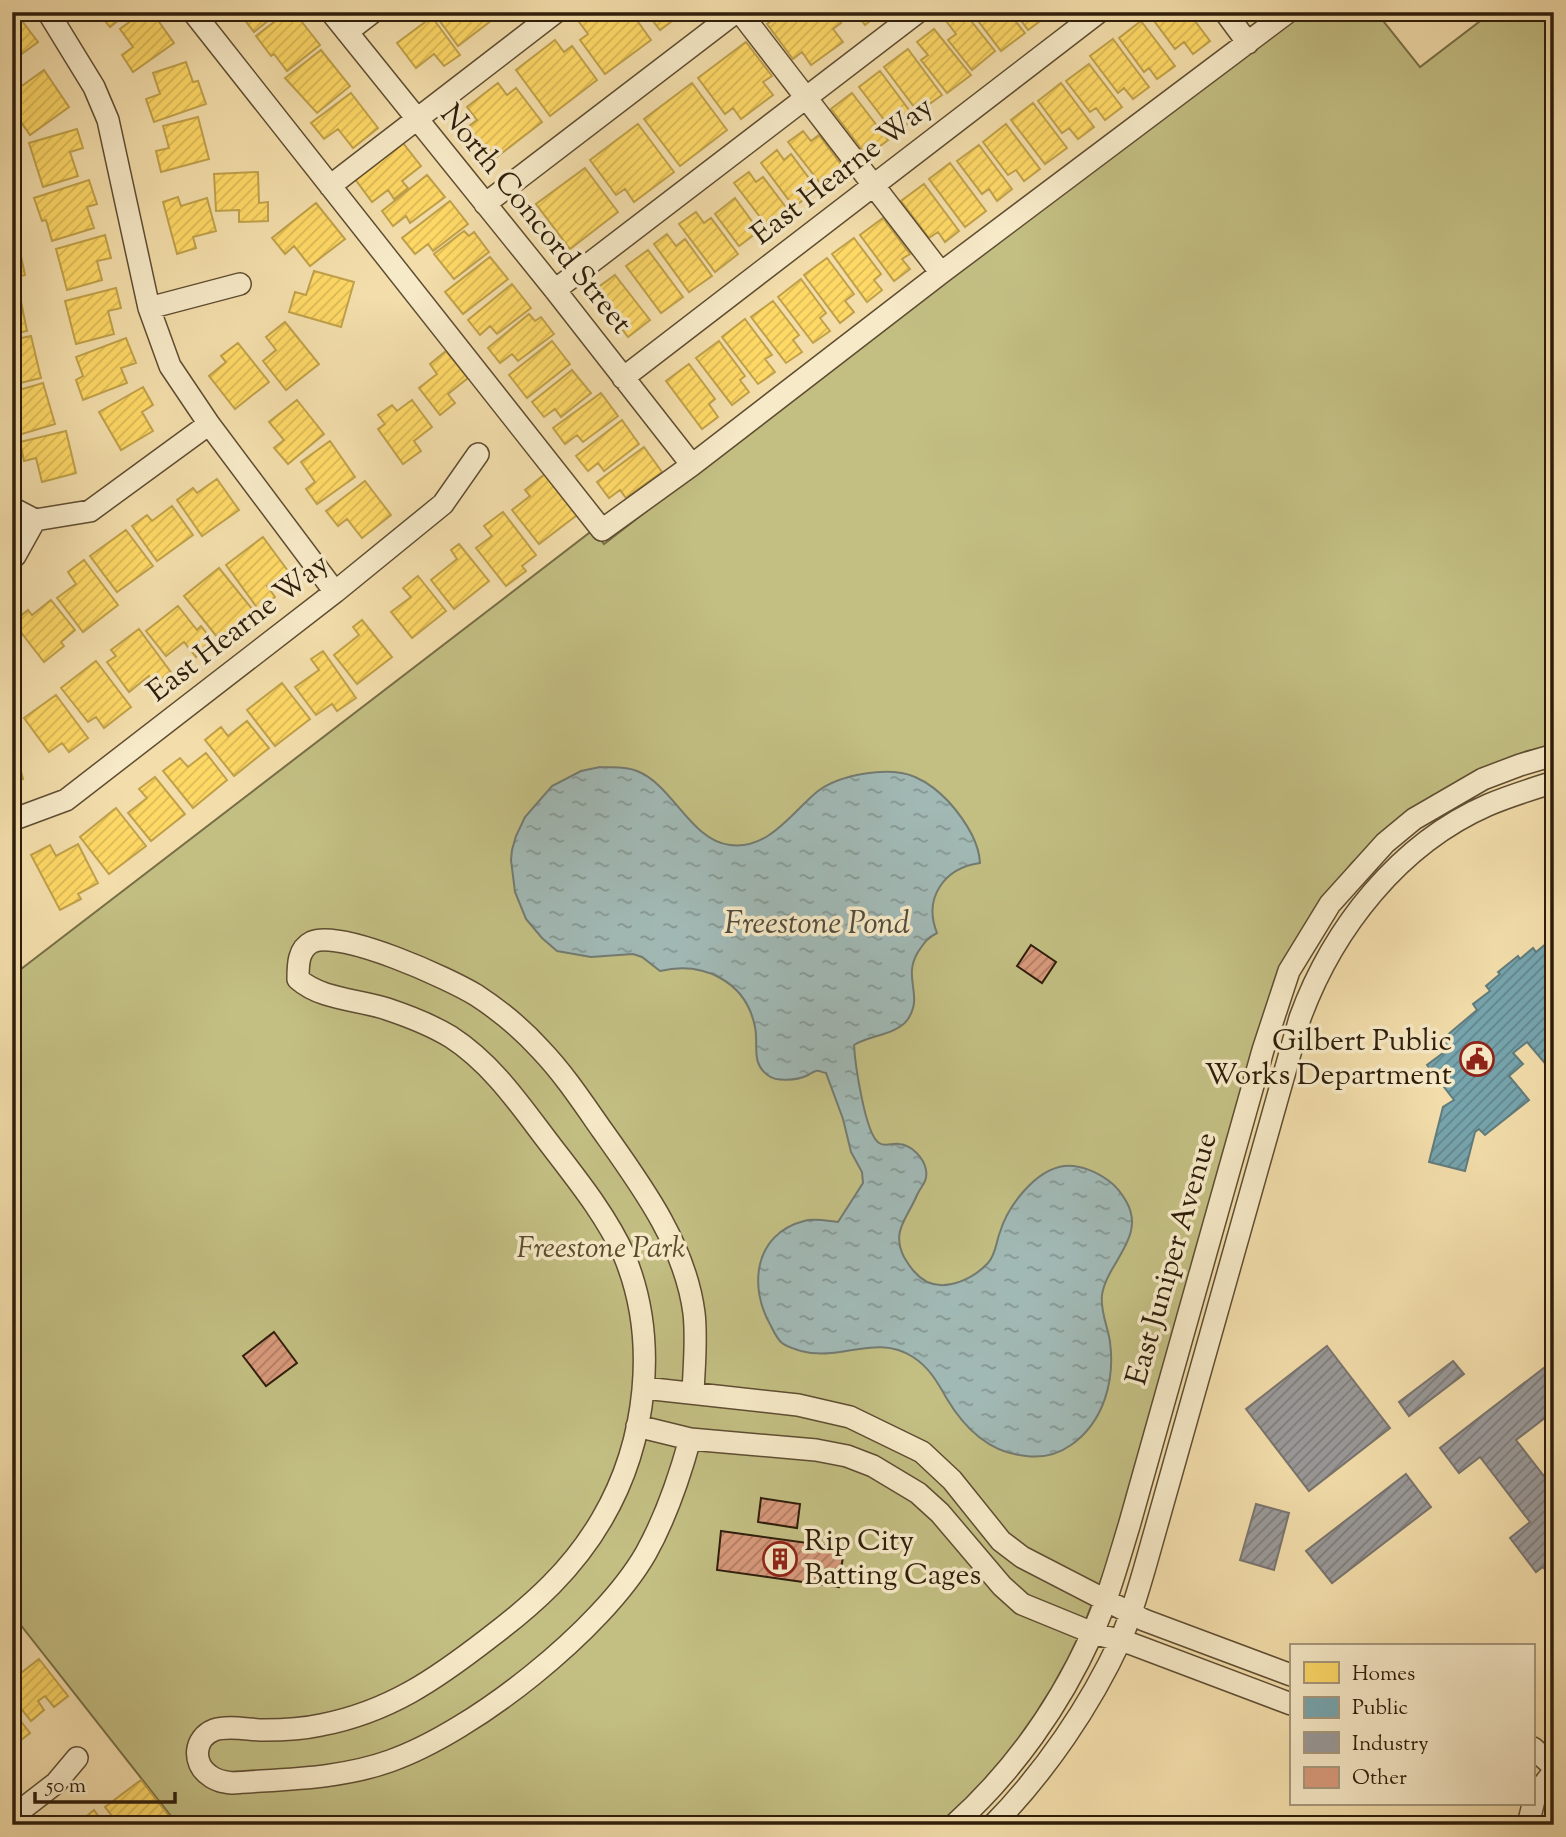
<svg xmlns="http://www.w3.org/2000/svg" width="1566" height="1837" font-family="'Sorts Mill Goudy',serif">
	<defs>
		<pattern id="water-ripples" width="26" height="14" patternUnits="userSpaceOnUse" patternTransform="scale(1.75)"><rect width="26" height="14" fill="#a1b9b5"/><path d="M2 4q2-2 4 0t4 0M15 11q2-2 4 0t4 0" fill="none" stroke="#849691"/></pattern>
		<pattern id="homes-hatch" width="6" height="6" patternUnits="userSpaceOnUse" patternTransform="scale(1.75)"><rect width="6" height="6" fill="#ffd966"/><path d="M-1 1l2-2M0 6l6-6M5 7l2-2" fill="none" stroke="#dbba57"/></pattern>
		<pattern id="public-hatch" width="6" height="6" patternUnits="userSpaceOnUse" patternTransform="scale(1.75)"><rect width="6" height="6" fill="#76a5af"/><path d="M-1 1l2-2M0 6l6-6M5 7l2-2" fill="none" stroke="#61868d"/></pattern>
		<pattern id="industry-hatch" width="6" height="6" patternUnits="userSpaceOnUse" patternTransform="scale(1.75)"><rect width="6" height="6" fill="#999"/><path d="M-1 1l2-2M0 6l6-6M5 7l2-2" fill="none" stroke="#7d7c7b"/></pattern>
		<pattern id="building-hatch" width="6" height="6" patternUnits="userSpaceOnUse" patternTransform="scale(1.75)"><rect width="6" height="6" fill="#d99a7c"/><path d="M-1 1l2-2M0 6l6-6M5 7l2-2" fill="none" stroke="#b07d64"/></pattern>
	</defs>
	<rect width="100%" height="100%" fill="#f3deab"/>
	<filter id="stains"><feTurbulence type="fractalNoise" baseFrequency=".00286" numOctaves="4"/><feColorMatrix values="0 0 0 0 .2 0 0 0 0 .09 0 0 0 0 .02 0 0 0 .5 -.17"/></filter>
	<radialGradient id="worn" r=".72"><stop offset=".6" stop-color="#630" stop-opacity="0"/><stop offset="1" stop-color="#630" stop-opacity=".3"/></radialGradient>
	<path fill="#c3bf83" stroke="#786e46" stroke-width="2" d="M1301 12H1376L1420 67 1492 12H1554V746L1527 751 1482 769 1394 823 1352 863 1322 901 1108 1562C1095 1595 1083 1629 1069 1662 1044 1716 984 1786 938 1825H178L12 1614V976L593 530 604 544 1008 232Z"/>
	<path fill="url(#water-ripples)" stroke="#737b71" stroke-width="2" d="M600 767C612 768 625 766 637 771 673 785 690 840 730 845 769 850 792 812 818 791 841 774 889 766 915 777 929 783 938 791 949 802 963 818 979 840 980 863 944 868 923 898 937 933 927 938 924 943 918 952 902 978 924 995 908 1019 897 1035 870 1035 854 1045 855 1063 865 1134 879 1143 885 1147 892 1143 899 1144 912 1145 924 1158 926 1170 928 1182 921 1186 917 1195 907 1219 891 1231 904 1257 910 1267 916 1276 927 1282 947 1291 973 1279 988 1263 996 1254 996 1242 1000 1232 1008 1206 1035 1170 1064 1166 1079 1164 1097 1172 1109 1181 1116 1186 1122 1194 1126 1201 1147 1237 1107 1262 1102 1295 1100 1311 1108 1327 1110 1342 1115 1380 1104 1422 1071 1445 1057 1455 1042 1458 1026 1456 990 1453 965 1429 947 1399 938 1383 929 1367 913 1357 876 1333 841 1362 801 1351 795 1349 787 1347 782 1343 777 1339 774 1332 771 1326 748 1287 754 1234 804 1221 814 1218 827 1221 838 1222L863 1183 862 1172 851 1152 843 1119 826 1073C823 1073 819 1070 816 1071 812 1072 809 1075 806 1076 797 1080 777 1082 769 1076 750 1063 759 1046 755 1027 746 981 703 961 660 971L642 957 633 954 591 957 557 951 542 938 526 919 515 892 511 860 512 850 516 836 525 817 552 786 581 771Z"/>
	<path fill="url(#homes-hatch)" stroke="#c0a14a" stroke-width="2" d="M98 12H129L110 27Z
		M143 12H152L174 43 133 72 122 55 133 47 120 29Z
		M226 12H279L254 32 240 14 232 20Z
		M287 12H294L320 45 287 71 274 54 271 56 256 36Z
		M493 12 496 17 458 46 434 13Z
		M592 12H631L651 40 605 74 580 40 588 34 579 22Z
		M646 12H684L660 30Z
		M783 12H834L841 23 833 29 843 42 811 65 802 52 793 59 767 24Z
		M856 12H881L865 25Z
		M957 12H964L995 51 972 70 948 40 956 34 946 21Z
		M1008 12 1025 33 1001 51 976 18 982 12Z
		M1015 12H1050L1051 13 1028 30Z
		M1151 12H1188L1210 41 1193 54 1184 42 1175 49 1149 14Z
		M16 13 38 42 12 61V16Z
		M432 17 460 55 444 66 434 54 416 68 397 43Z
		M1141 21 1175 66 1157 79 1149 68 1144 72 1119 38Z
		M934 29 971 75 947 93 921 60 928 55 917 42Z
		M1113 39 1149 87 1133 99 1124 88 1118 93 1090 56Z
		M555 40 564 52 572 46 597 80 550 116 516 70Z
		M746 42 772 76 763 82 773 95 741 119 733 108 725 114 698 78Z
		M908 49 942 95 918 112 884 67Z
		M321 50 350 86 317 113 285 78Z
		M186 62 193 82 198 81 206 104 154 122 146 99 160 94 153 73Z
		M1089 64 1122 107 1105 120 1096 108 1090 112 1066 81Z
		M44 70 69 107 30 135 12 109V93Z
		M880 71 915 118 895 134 859 87Z
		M498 83 507 95 516 88 542 122 493 160 468 127 477 120 467 107Z
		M692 83 727 130 680 166 644 119Z
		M1061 83 1094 127 1078 139 1069 128 1062 133 1038 101Z
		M351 93 378 128 353 148 338 129 324 139 311 123Z
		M852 93 888 140 867 156 831 109Z
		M1033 103 1067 148 1045 164 1011 120Z
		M198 117 209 159 161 172 156 151 169 148 163 126Z
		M638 124 674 172 634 202 625 189 616 195 590 160Z
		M1006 124 1040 169 1024 181 1016 170 1008 175 983 142Z
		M77 129 83 148 70 152 78 176 43 187 29 143Z
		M803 131 811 141 819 135 846 171 824 188 788 142Z
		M403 143 421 166 402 181 408 188 394 199 388 190 372 202 355 179Z
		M979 145 1012 189 997 201 989 189 982 194 957 161Z
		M777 150 784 160 791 154 817 189 794 207 761 163Z
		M950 163 986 211 965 227 929 179Z
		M585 168 618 212 570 249 536 204Z
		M258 172 259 203 268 202V221L239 222V210L216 211 214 174Z
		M749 172 756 182 763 177 791 214 770 230 734 183Z
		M427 175 445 197 410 223 406 216 393 226 382 211Z
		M89 180 97 204 87 207 94 228 52 241 46 220 42 221 34 198Z
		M924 184 959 231 945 242 938 232 929 238 901 201Z
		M178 197 181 206 207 198 216 231 193 237 196 248 177 254 163 202Z
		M735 198 759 231 739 246 715 214Z
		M450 201 468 224 433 251 428 244 415 254 402 238Z
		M316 203 345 239 310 266 294 246 285 254 272 238Z
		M696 212 704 223 711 218 738 254 715 272 679 224Z
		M883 218 910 254 902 259 910 269 894 281 860 235Z
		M464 231 469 236 474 232 489 252 454 279 434 254Z
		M16 233 25 275 12 278V234Z
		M667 234 676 246 685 239 712 276 689 292 654 244Z
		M105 235 111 258 97 261 102 280 67 290 56 249Z
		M854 238 881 274 874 280 882 290 867 302 832 254Z
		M648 250 683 297 661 313 626 266Z
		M490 257 508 279 463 314 445 292Z
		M827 258 854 294 845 301 854 312 840 323 804 275Z
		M314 271 354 282 341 327 289 312 295 292 306 295Z
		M615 275 650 320 628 337 593 291Z
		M801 279 826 313 820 318 830 331 813 343 778 297Z
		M512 284 531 308 497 334 490 326 480 335 468 320Z
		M18 287 27 331 12 334V289Z
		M116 288 121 308 108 311 114 334 76 344 65 301Z
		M773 301 799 335 793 340 802 352 786 363 751 317Z
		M529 314 535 321 541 317 554 334 518 361 512 354 500 363 488 348Z
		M745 319 772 355 765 359 775 372 758 384 722 337Z
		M285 322 319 364 286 390 263 361 276 350 266 337Z
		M31 336 41 378 12 385V340Z
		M126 338 136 363 121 368 127 383 83 400 76 380 83 376 76 357Z
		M552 341 570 364 527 398 509 375Z
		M719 341 745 376 740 380 749 392 732 405 696 358Z
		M238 343 269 382 235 409 209 376 226 362 221 356Z
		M446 351 468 378 448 394 455 403 440 415 419 388 437 374 430 364Z
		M689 364 715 399 709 404 718 417 702 429 666 381Z
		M572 370 591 393 561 417 555 409 544 417 532 402Z
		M43 383 55 424 12 437V392Z
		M143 387 153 405 142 412 153 431 121 450 99 412Z
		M601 393 618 416 583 442 577 435 565 444 553 428Z
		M297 400 324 434 288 464 274 448 284 440 269 422Z
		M412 400 432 427 414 441 421 451 403 464 378 429 385 424 378 415 392 405 397 411Z
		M622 420 639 444 604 471 598 463 588 471 576 456Z
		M66 431 76 473 42 482 36 458 24 461 20 442Z
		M330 441 355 477 317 504 306 489 315 482 301 462Z
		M644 447 662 472 626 498 620 490 609 498 597 482Z
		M545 474 577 515 539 544 512 510 530 496 525 490Z
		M217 479 239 510 202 536 177 500 193 488 197 493Z
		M365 481 391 515 362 538 347 519 338 526 326 511Z
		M172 506 193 535 157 561 132 526 147 515 152 521Z
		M503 512 536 555 522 566 526 571 506 586 476 548 492 536 484 526Z
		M126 530 153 566 117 592 90 556Z
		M263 537 288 571 267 586 275 597 258 609 226 565Z
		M459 544 489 581 454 609 431 580 457 559 451 550Z
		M84 560 118 605 83 632 57 598 76 584 68 572Z
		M219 568 253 610 218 638 184 596Z
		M418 576 446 611 412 638 391 612 411 597 403 588Z
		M51 600 75 630 61 642 64 646 44 662 13 622 28 610 32 615Z
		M178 606 197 630 201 626 214 643 196 657 184 642 166 656 146 631Z
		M362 620 392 657 357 684 334 655 359 635 353 627Z
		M139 629 173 675 157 687 149 676 129 692 107 662 116 656 111 650Z
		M12 641 21 643 12 672Z
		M323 651 356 698 337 711 332 704 316 715 295 687 319 670 311 659Z
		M96 661 131 707 104 728 96 717 88 722 61 688Z
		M282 683 310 719 275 746 247 710Z
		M56 695 88 738 69 752 62 743 49 752 24 718Z
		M247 721 269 748 234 776 205 740 221 727 228 736Z
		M12 738 23 779 12 782Z
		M206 753 227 780 193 808 163 771 180 758 188 767Z
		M155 777 185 814 151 841 128 813 147 798 139 789Z
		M116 808 146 846 109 874 80 837Z
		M78 844 98 883 78 894 81 899 60 910 31 855 50 845 56 856Z
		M39 1659 68 1696 54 1707 45 1696 38 1701 44 1710 31 1721 12 1697V1680Z
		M12 1710 30 1733 12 1747Z
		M141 1780 173 1821 168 1825H119L105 1807Z
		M94 1810 105 1825H84L81 1821Z"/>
	<path fill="url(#public-hatch)" stroke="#607c7e" stroke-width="2" d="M1553 938 1554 1074 1527 1042 1513 1053 1523 1064 1509 1076 1529 1100 1485 1135 1479 1129 1475 1132 1465 1171 1429 1162 1443 1107 1454 1100 1427 1065 1443 1053 1434 1042 1444 1035 1445 1037 1477 1010 1473 1004 1490 991 1486 986 1500 974 1498 972 1518 956 1520 959 1533 948 1536 952Z"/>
	<path fill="url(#industry-hatch)" stroke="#79746e" stroke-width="2" d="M1327 1346 1390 1428 1309 1491 1246 1409Z
		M1554 1360V1411L1516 1440 1554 1489 1552 1578 1543 1567 1536 1572 1510 1538 1530 1522 1480 1457 1459 1473 1440 1448Z
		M1453 1361 1464 1374 1409 1416 1399 1402Z
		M1406 1474 1431 1507 1332 1583 1306 1551Z
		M1256 1504 1289 1513 1274 1570 1240 1560Z"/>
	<path fill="url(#building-hatch)" stroke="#2e1d0a" stroke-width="2" d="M1031 945 1056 962 1042 983 1017 966Z
		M274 1332 297 1363 266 1386 243 1356Z
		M761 1498 800 1504 797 1528 758 1522Z
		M721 1531 844 1548 839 1587 717 1570Z"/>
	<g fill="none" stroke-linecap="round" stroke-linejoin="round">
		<g stroke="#5f4d32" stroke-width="24">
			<path id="minor" d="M48 12 94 87 108 120 149 308 170 366 209 424 335 592
				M193 12 602 530 692 465 941 273 1288 12
				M331 12 555 290 692 465
				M740 12 941 273
				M1225 12 1248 43
				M347 32 373 12
				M330 186 556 12
				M485 204 736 12
				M555 290 918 12
				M149 308 240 284
				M623 378 1099 12
				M12 508 35 520 90 511 209 424
				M15 556 35 520
				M12 820 66 800 335 592 443 504 478 454
				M644 1388 798 1405 850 1417 922 1452 952 1480 1001 1541 1022 1557 1144 1620 1291 1675
				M637 1426 690 1439 816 1450 847 1456 873 1466 918 1493 940 1513 1002 1586 1022 1604 1093 1633 1132 1644 1291 1704
				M690 1439C679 1479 666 1517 646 1553 602 1630 473 1732 390 1761 340 1779 285 1779 232 1783 224 1782 216 1781 209 1775 192 1763 194 1738 214 1730 229 1725 249 1730 264 1730 284 1730 303 1729 321 1725 389 1712 436 1679 489 1638 534 1604 573 1569 602 1519 647 1442 659 1339 624 1255 605 1213 574 1176 546 1139 518 1102 491 1063 451 1037 433 1026 408 1016 387 1009 357 999 322 1000 298 979 298 965 298 949 312 942 341 929 450 979 476 995 499 1010 523 1030 541 1050 564 1074 583 1103 602 1130 641 1185 685 1244 694 1313 697 1339 694 1367 693 1393
				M1533 1748 1554 1767
				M12 1817 56 1783 77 1758
				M954 1825C1013 1772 1060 1705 1092 1634 1108 1599 1118 1562 1129 1526L1263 1050 1289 971 1330 904 1385 843 1414 819 1483 779 1520 765 1554 755
				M993 1825C1045 1772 1090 1706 1121 1639 1131 1616 1138 1591 1145 1567L1300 1018C1333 928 1399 844 1488 805 1509 796 1532 789 1554 782
				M1528 1825 1535 1796 1554 1771"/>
		</g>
		<use href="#minor" stroke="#f7eac8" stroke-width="21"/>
	</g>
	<defs>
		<g id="civic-ring" transform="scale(1.75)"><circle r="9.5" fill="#f7eac8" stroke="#8f2418" stroke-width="1.5"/><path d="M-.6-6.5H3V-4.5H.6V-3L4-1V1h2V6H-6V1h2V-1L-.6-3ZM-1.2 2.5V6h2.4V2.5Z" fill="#8f2418"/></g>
		<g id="building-ring" transform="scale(1.75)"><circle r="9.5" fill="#f7eac8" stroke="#8f2418" stroke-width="1.5"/><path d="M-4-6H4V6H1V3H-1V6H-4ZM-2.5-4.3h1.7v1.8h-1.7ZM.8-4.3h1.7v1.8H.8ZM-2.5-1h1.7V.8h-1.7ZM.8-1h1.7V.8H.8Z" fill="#8f2418"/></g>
	</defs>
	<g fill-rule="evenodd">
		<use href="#civic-ring" x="1477" y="1059"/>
		<use href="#building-ring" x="780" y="1559"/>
	</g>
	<g text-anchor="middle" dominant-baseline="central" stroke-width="7" stroke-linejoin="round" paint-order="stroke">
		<g font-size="30" fill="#2e1d0a" stroke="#f7eac8">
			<text transform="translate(843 172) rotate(-38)">East Hearne Way</text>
			<text transform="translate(535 220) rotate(51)">North Concord Street</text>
			<text transform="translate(239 629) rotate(-38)">East Hearne Way</text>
			<text transform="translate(1173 1259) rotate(-74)">East Juniper Avenue</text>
		</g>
		<g font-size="30" fill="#2e1d0a" stroke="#f7eac8" text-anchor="end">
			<text x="1452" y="1042">Gilbert Public<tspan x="1452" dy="34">Works Department</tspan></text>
			<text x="804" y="1542" text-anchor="start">Rip City<tspan x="804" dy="34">Batting Cages</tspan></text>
		</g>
		<g font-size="30" font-style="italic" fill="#5b4e2e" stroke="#f7eac8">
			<text x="601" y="1249">Freestone Park</text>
		</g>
		<g font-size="32" font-style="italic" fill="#504c3d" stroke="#f7eac8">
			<text x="817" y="925">Freestone Pond</text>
		</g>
	</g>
	<rect width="1566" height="1837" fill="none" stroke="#f3deab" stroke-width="42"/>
	<rect x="14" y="14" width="1538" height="1809" fill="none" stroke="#2e1d0a" stroke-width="3.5"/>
	<rect x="21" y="21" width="1524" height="1795" fill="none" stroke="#2e1d0a" stroke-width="2"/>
	<rect x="1290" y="1644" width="245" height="161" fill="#f7eac8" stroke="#a7987c" stroke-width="2"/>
	<rect x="1304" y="1662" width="35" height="21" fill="#ffd966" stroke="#a7987c" stroke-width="2"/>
	<text x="1352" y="1680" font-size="21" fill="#2e1d0a">Homes</text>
	<rect x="1304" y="1697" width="35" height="21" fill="#76a5af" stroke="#a7987c" stroke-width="2"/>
	<text x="1352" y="1714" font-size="21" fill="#2e1d0a">Public</text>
	<rect x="1304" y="1732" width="35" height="21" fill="#999999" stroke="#a7987c" stroke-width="2"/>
	<text x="1352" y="1750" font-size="21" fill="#2e1d0a">Industry</text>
	<rect x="1304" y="1767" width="35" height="21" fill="#d99a7c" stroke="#a7987c" stroke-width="2"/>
	<text x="1352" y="1784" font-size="21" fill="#2e1d0a">Other</text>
	<path d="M35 1792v10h140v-10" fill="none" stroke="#2e1d0a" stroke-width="3.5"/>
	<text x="46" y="1792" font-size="21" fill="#2e1d0a" stroke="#f7eac8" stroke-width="5" paint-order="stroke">50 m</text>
	<rect width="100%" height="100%" filter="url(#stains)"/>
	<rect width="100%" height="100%" fill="url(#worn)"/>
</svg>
